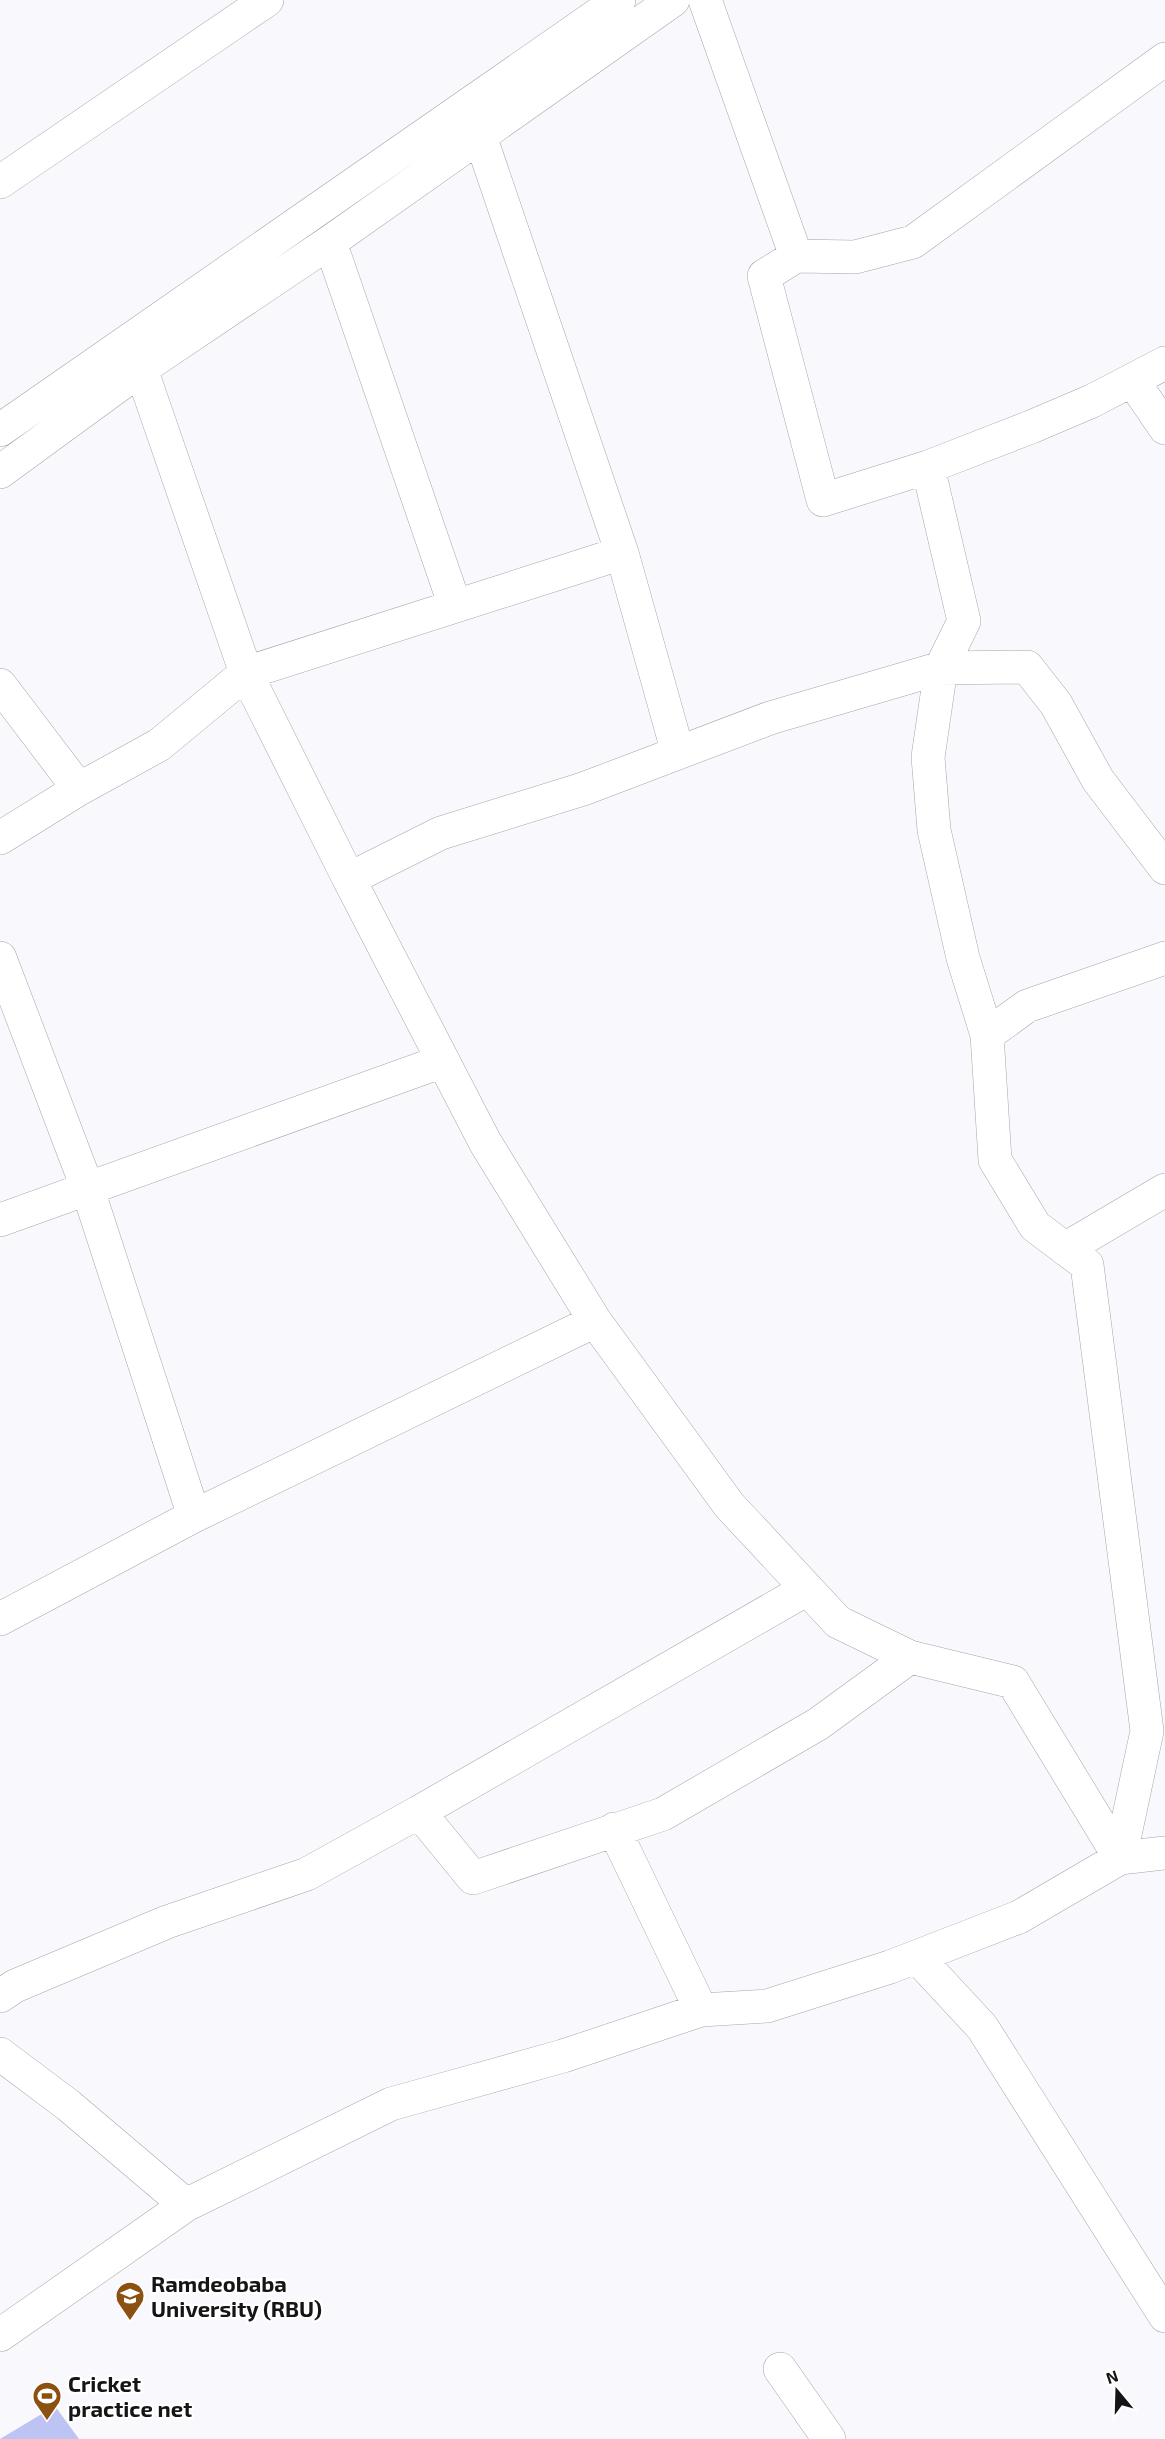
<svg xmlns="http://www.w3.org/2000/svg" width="1165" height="2439" font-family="'Exo 2',sans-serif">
	<rect width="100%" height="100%" fill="#f9f9fd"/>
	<path fill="#bdc4f4" d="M55 2406 79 2439H0Z"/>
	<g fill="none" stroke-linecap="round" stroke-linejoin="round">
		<g stroke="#a6a6aa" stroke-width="34">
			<path id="minor" d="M705 0 796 256
				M1165 59 913 242 855 257 796 256 764 276 823 500 928 467 1031 427 1092 401 1165 363
				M480 136 622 553 678 753
				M0 182 267 0
				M330 242 455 606
				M1133 381 1165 428
				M0 430 619 0
				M928 467 964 621 941 668 928 757 934 830 963 958 987 1035
				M0 472 141 369 330 242 673 0
				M622 553 246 673 349 879 441 833 583 789 770 718 941 668 1027 667 1056 704 1098 780 1165 868
				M0 685 79 789
				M0 838 79 789 159 745 246 673 141 369 132 350
				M349 879 485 1142 595 1321 729 1505 838 1622 910 1657 1013 1682 1120 1858
				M0 958 87 1187 194 1516
				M0 1220 443 1061
				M1065 1249 1165 1190
				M0 1619 194 1516 595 1321
				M419 1812 807 1589
				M614 1829 701 2010
				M1120 1858 1147 1731 1087 1265 1035 1226 995 1160 987 1035 1027 1006 1165 958
				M917 1957 982 2027 1165 2316
				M0 1996 15 1986 167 1922 307 1874 419 1812 473 1878 663 1814 818 1724 910 1657
				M0 2054 68 2105 186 2205
				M0 2335 186 2205 391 2104 563 2056 701 2010 767 2006 890 1967 1019 1917 1120 1858 1165 1853
				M780 2369 829 2439"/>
		</g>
		<use href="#minor" stroke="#fff" stroke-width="33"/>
	</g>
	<defs>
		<g id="university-pin" transform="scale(1.5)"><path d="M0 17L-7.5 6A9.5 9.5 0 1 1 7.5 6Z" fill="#8c5010" stroke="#fff"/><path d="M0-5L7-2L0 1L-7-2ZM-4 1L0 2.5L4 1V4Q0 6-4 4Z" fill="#fff"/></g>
		<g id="stadium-pin" transform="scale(1.5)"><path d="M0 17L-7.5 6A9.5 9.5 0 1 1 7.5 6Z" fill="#8c5010" stroke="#fff"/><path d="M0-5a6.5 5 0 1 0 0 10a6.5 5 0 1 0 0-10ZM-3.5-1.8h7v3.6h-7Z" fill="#fff"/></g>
	</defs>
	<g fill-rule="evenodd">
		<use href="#university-pin" x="130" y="2296"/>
		<use href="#stadium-pin" x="47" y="2396"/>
	</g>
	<g text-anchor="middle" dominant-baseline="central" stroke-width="4.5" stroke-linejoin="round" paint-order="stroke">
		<g font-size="22" font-weight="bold" fill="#151516" stroke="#fff" text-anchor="start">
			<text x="151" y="2283">Ramdeobaba<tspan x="151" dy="25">University (RBU)</tspan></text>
			<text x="68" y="2383">Cricket<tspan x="68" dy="25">practice net</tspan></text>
		</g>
	</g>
	<g transform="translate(1117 2391) rotate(341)" stroke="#ffffff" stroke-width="4.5" paint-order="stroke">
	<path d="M0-4.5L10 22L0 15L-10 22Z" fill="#151516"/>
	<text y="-9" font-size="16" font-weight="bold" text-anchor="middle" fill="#151516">N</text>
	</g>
</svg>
